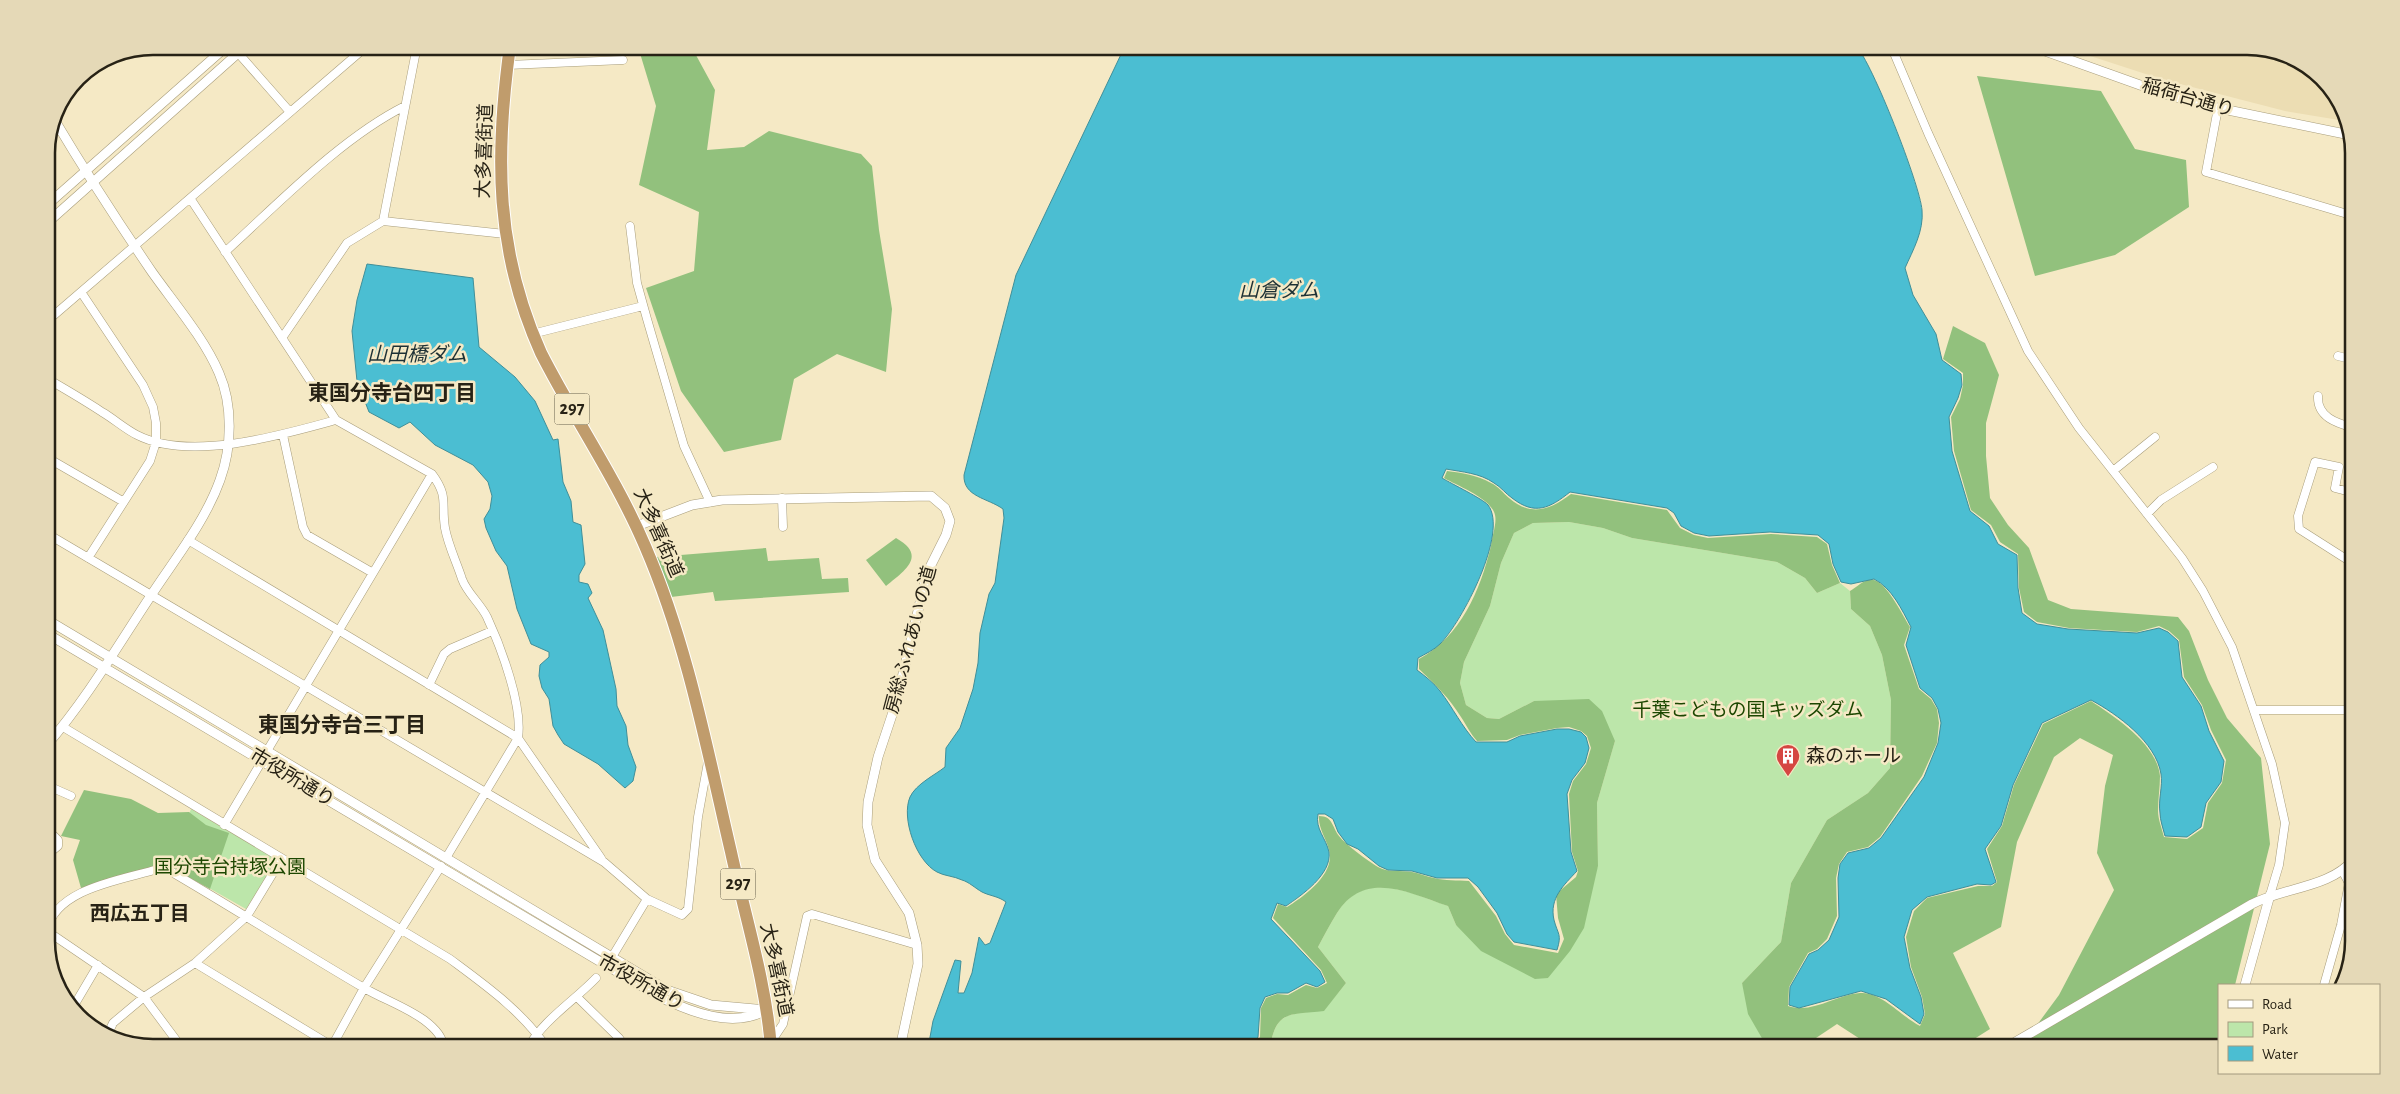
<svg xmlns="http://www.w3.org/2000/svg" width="2400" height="1094" font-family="'Alegreya Sans','Noto Sans JP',sans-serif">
	<rect width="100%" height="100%" fill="#f5e9c5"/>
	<path fill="#ecddb3" d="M2077 46H2247L2288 55 2336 94 2345 121 2285 111 2161 79 2075 51Z"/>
	<path fill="#bce6aa" d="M1569 522 1603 528 1632 538 1777 562 1805 578 1817 593 1840 583 1850 591 1851 609 1870 626 1882 655 1891 700 1890 768 1868 793 1827 820 1791 883 1781 942 1742 983 1763 1040 1801 1048H1270C1276 1009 1291 1015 1324 1010L1346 983 1318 947C1324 936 1330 924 1337 913 1365 868 1409 893 1448 906L1456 925 1548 978 1598 866 1597 803 1615 741 1534 701 1499 719 1487 718 1466 705 1460 683 1464 662 1490 606 1501 563 1514 533 1533 523Z
		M191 809 274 858 275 863 246 909 170 866Z"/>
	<path fill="#92c17d" d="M632 46H691L715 90 707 150 744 147 769 131 861 154 872 166 879 230 892 309 886 372 837 354 794 379 781 440 724 452 681 391 646 288 694 271 699 212 639 185 656 106 639 50Z
		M1977 76 2101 91 2135 149 2186 160 2189 207 2115 255 2035 276Z
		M1953 326 1985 343 1999 375 1986 423V456L1990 498 2008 525 2029 548 2048 600 2071 609 2178 617 2189 631 2208 680 2227 718 2261 758 2270 844 2235 985H2219V1048H2020L2059 995 2114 890 2097 853 2105 786 2113 755 2080 738 2054 757 2017 842 2001 927 1953 953 1990 1029 1960 1048H1874L1837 1024 1801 1048 1763 1040 1748 1014 1742 983 1781 942 1791 883 1827 820 1868 793 1890 768 1891 700 1882 655 1870 626 1851 609 1850 591C1857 587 1865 578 1874 580 1887 583 1903 616 1910 627L1904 645 1919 689 1931 699 1937 709 1939 723 1937 743 1922 776 1880 837 1868 847 1847 852 1839 864 1836 878 1837 916 1827 939 1817 949 1808 953 1789 987 1788 1006C1813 1014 1835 995 1860 993 1881 991 1902 1017 1920 1026L1925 1014 1922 997 1911 967 1906 937 1914 911 1927 898 1978 886H1992L1997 882 1987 849 2002 826 2014 785 2043 724 2091 701C2115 717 2157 744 2160 776 2160 787 2158 799 2158 811 2158 819 2162 829 2164 837L2187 839 2203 828 2208 803 2222 783 2226 760 2211 730 2202 705 2184 677 2179 640 2169 631 2159 626 2137 632 2069 628 2037 622 2024 612 2019 588 2018 554 2000 542 1991 525 1971 510 1954 451 1951 417 1960 399 1963 385V373L1943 359Z
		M1447 471C1462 473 1477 475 1491 483 1498 486 1503 493 1509 498 1531 517 1550 510 1571 494L1667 510 1680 528 1694 535 1708 538 1771 534 1817 537 1827 544 1832 565 1840 583 1817 593 1805 578 1777 562 1632 538 1603 528 1569 522 1533 523 1514 533 1501 563 1490 606 1464 662 1460 683 1466 705 1487 718 1499 719 1534 701 1589 699 1602 711 1615 741 1597 803 1598 866 1584 928 1570 951 1548 978 1535 979 1481 951 1456 925 1448 906C1409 893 1365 869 1337 913 1330 924 1324 936 1318 947L1346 983 1324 1011C1291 1015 1276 1009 1270 1048H1254L1260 1037 1261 1008 1266 998 1277 994 1288 995 1306 985 1317 988 1327 983 1321 970 1273 918 1278 904 1287 907C1303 897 1336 874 1329 850 1326 838 1318 828 1319 816 1333 816 1332 827 1339 836 1345 844 1368 861 1378 867 1388 873 1400 870 1412 872 1419 873 1427 877 1434 878 1445 881 1457 880 1469 881L1496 916 1505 934 1514 945 1558 953 1564 939 1558 918 1556 894 1576 877 1578 871 1572 852 1569 794 1573 781 1586 764 1591 748 1587 736 1581 731 1569 727 1557 728 1520 735 1507 740 1477 741C1470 733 1467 726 1461 717 1450 699 1435 684 1419 669V659C1461 636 1480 591 1491 546 1492 537 1497 523 1495 515 1492 499 1458 486 1444 478Z
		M896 538C928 556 904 571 886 586L866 560Z
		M766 548 768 561 819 558 822 579 848 578 849 592 715 601 713 592 671 597 656 557Z
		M84 790 131 799 158 813 189 812 206 825 229 833 210 889 164 864 81 888 73 860 80 840 61 836Z"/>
	<path fill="#4bbed2" stroke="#408f99" d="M1125 46H1856C1872 62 1920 185 1922 210 1924 231 1913 250 1905 268L1913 295 1936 334 1942 360 1961 374 1962 385 1958 398 1949 417 1952 451 1970 511 1989 526 1998 544 2017 555 2018 588 2022 613 2037 624 2068 629 2137 633 2159 628 2168 632 2178 641 2182 677 2201 706 2209 731 2224 761 2221 782 2206 803 2201 827 2187 837 2165 836C2163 828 2160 820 2160 813 2158 800 2163 786 2161 774 2156 742 2117 714 2091 700L2042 723 2013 785 2001 826 1985 849 1996 882 1991 885 1977 884 1927 897 1912 910 1904 937 1910 968 1921 997 1924 1014 1920 1024 1886 999 1861 991 1799 1008 1789 1005 1790 987 1809 954 1818 950 1829 940 1839 917 1838 878 1840 864 1848 853 1869 848 1881 838 1924 777 1938 743 1941 723 1938 709 1932 698 1920 688 1906 645 1911 627C1902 610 1892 588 1874 579L1851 584 1841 582 1833 564 1829 544 1818 535 1770 532 1709 536 1694 533 1681 526 1674 513 1667 508 1570 492C1550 508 1535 516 1512 498 1506 494 1501 487 1494 483 1480 473 1462 472 1446 469L1442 478C1452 484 1483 499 1488 505 1509 532 1462 622 1440 644 1434 650 1425 654 1418 658L1417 670C1425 676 1434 683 1440 691 1453 708 1462 727 1476 742H1507L1520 736 1557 729H1569L1581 732 1586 737 1589 748 1585 763 1572 780 1567 794 1571 852 1577 871C1564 885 1549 898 1554 920 1558 935 1562 934 1557 950L1514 942 1507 934 1497 913 1478 887 1468 878H1437L1412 871 1388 870 1379 866 1358 849 1347 844 1338 832 1333 819 1325 814H1318C1315 829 1326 838 1329 852 1332 874 1302 895 1286 906L1277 903 1271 919 1320 971 1325 982 1317 987 1306 983 1288 993H1277L1265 997 1260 1008 1258 1037 1252 1048H928L933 1021 955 960 961 961 958 993H964L972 973 979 937 985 945 990 943 1006 902C998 896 990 896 982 892 975 888 969 882 962 880 954 876 944 876 937 872 916 861 901 818 910 797 916 784 935 775 945 767L946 748 960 728 973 689 978 663 980 633 989 594 995 583 1004 518 1003 509C988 498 963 497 964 475L1016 275Z
		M367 264 473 278 479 347 515 377 535 401 553 440 558 439 563 482 571 501 573 522 581 525 585 564 579 575V582L588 584 592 593 588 598 603 630 616 689 617 706 626 726 628 745 636 767 633 781 625 788 598 764 564 744 558 735 553 726 549 699 542 688 539 676 540 665 549 657V652L531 644 517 609 507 566 496 551 486 528 484 519 490 509 492 496 488 482 473 465 435 445 410 422 399 428 369 412 357 381 352 331 357 300Z"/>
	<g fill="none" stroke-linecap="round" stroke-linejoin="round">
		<g stroke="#a89d7b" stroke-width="9">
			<path id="minor" d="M232 46 290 112
				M1891 46 1928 133 2028 351 2079 428 2182 558 2203 591 2232 647 2272 764 2285 823 2279 865 2270 895
				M507 65 623 60
				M73 84 90 69
				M2218 108 2206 172 2354 216
				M190 198 336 420 432 474C449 497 441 503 445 528 448 545 457 563 462 579 467 593 480 603 487 617 501 647 523 706 518 738L446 858
				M383 221 417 46
				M630 226 637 283 647 319 684 446 710 502
				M225 252C278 204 341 138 405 106
				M81 292 143 385 153 407 156 423V442L150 461 88 558
				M46 322 367 46
				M532 334 643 306
				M282 338 347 243 383 221 505 234
				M2338 356 2354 360
				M46 378C65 389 84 400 102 412 114 419 125 429 137 435 190 462 282 435 336 420
				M2318 396C2317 417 2336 423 2354 428
				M283 435 303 527 307 535 373 573
				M46 457 124 502
				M2113 471 2155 437
				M2354 493 2335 488 2339 467 2315 462 2298 516 2299 529 2354 564
				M782 498 783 527
				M2147 514 2161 500 2213 467
				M46 533 604 862 647 899 682 915 688 909 698 817 708 762
				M188 540 518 738 601 858
				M429 685 444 654 450 649 492 631
				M2255 710H2354
				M63 727 450 959C485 985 522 1011 547 1048
				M267 751 432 474
				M46 785 71 796
				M224 825 262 761
				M46 828 58 840V846L46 856
				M47 930C56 888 122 880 158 869L170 871C235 909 299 950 364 988 383 999 406 1007 424 1020 432 1026 444 1037 443 1048
				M47 931 144 997 182 1048
				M612 957 647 899
				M195 963 332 1046
				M2324 985 2341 925 2349 883 2342 870
				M578 998 619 1038 626 1048
				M72 1009 98 965
				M107 1036 113 1023 144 997 195 963 247 916 281 860
				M771 1042 783 1024 807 916 812 914 917 945
				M331 1048 364 988 441 866
				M528 1048C542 1021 574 1001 596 978"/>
		</g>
		<g stroke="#a89d7b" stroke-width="10">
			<path id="tertiary" d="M2031 46 2168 95 2218 108 2350 135
				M46 206 227 46
				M46 224 246 46
				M637 526 692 505 722 500 931 496 945 508 950 521 946 535 927 573 896 703 878 757 868 802 867 825 875 860 909 913 917 945 918 964 900 1048
				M46 619 667 990 711 1005 766 1010
				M46 633 658 996C690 1012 733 1029 766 1010
				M46 746C86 700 117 647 150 597 174 560 205 522 220 480 232 447 233 405 219 373 204 338 174 303 152 272 118 222 85 171 54 119
				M2245 985 2270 895
				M2005 1048 2252 904C2285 887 2330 888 2354 859"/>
		</g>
		<g stroke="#fff" stroke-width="14">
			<path id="trunk" d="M510 46C495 155 495 251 541 353 574 418 616 478 645 546 687 643 707 749 731 852 745 916 766 982 771 1048"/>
		</g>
		<use href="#minor" stroke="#fff" stroke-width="8"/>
		<use href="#tertiary" stroke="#fff" stroke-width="9"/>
		<use href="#trunk" stroke="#c09c6c" stroke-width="12"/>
	</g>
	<defs>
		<g id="building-pin" transform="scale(1.25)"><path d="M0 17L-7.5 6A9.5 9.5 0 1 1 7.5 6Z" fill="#d54642" stroke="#f5e9c5"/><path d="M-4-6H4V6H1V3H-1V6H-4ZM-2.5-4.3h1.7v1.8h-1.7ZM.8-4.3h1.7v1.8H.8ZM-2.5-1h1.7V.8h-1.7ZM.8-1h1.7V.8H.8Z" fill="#fff"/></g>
	</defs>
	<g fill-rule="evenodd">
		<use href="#building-pin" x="1788" y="756"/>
	</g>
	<g text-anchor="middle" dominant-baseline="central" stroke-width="5" stroke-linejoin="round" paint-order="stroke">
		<g fill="#f5e9c5" stroke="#655e4a" stroke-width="1">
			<rect x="554.5" y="393.5" width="35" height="31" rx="4"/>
			<rect x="720.5" y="868.5" width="35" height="31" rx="4"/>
		</g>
		<g font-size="18" font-weight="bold" fill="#272215">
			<text x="572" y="409">297</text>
			<text x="738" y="884">297</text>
		</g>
		<g font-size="19" fill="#272215" stroke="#f5e9c5">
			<text transform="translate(2188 98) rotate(16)">稲荷台通り</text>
			<text transform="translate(485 151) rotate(-88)">大多喜街道</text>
			<text transform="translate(658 533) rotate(66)">大多喜街道</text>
			<text transform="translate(911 640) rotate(-75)">房総ふれあいの道</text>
			<text transform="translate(292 778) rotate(31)">市役所通り</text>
			<text transform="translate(776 970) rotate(78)">大多喜街道</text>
			<text transform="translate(641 983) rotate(29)">市役所通り</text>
		</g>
		<g font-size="19" fill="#1c4700" stroke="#f5e9c5">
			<text x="1748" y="710">千葉こどもの国 キッズダム</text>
			<text x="230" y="867">国分寺台持塚公園</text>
		</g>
		<g font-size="19" fill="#272215" stroke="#f5e9c5" text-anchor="start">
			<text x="1806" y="756">森のホール</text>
		</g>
		<g font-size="20" font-style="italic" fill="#1d3135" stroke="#f5e9c5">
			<text x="1279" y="291">山倉ダム</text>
			<text x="417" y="355">山田橋ダム</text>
		</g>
		<g font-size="20" font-weight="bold" fill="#272215" stroke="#f5e9c5">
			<text x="140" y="914">西広五丁目</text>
		</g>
		<g font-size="21" font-weight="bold" fill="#272215" stroke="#f5e9c5">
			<text x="392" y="393">東国分寺台四丁目</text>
			<text x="342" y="725">東国分寺台三丁目</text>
		</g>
	</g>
	<path d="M0 0H2400V1094H0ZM153 55H2247A98 98 0 0 1 2345 153V941A98 98 0 0 1 2247 1039H153A98 98 0 0 1 55 941V153A98 98 0 0 1 153 55Z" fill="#e5d9b7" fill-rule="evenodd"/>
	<path fill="none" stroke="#272215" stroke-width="2.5" d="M153 55H2247A98 98 0 0 1 2345 153V941A98 98 0 0 1 2247 1039H153A98 98 0 0 1 55 941V153A98 98 0 0 1 153 55Z"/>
	<rect x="2218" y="984" width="162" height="90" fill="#f5e9c5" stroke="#a3997f"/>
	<rect x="2228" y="1000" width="25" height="8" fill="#ffffff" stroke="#a3997f"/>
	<text x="2262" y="1009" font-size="15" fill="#272215">Road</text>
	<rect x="2228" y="1022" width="25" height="15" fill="#bce6aa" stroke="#a3997f"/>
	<text x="2262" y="1034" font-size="15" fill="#272215">Park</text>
	<rect x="2228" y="1046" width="25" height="15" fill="#4bbed2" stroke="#a3997f"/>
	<text x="2262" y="1059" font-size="15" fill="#272215">Water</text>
</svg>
